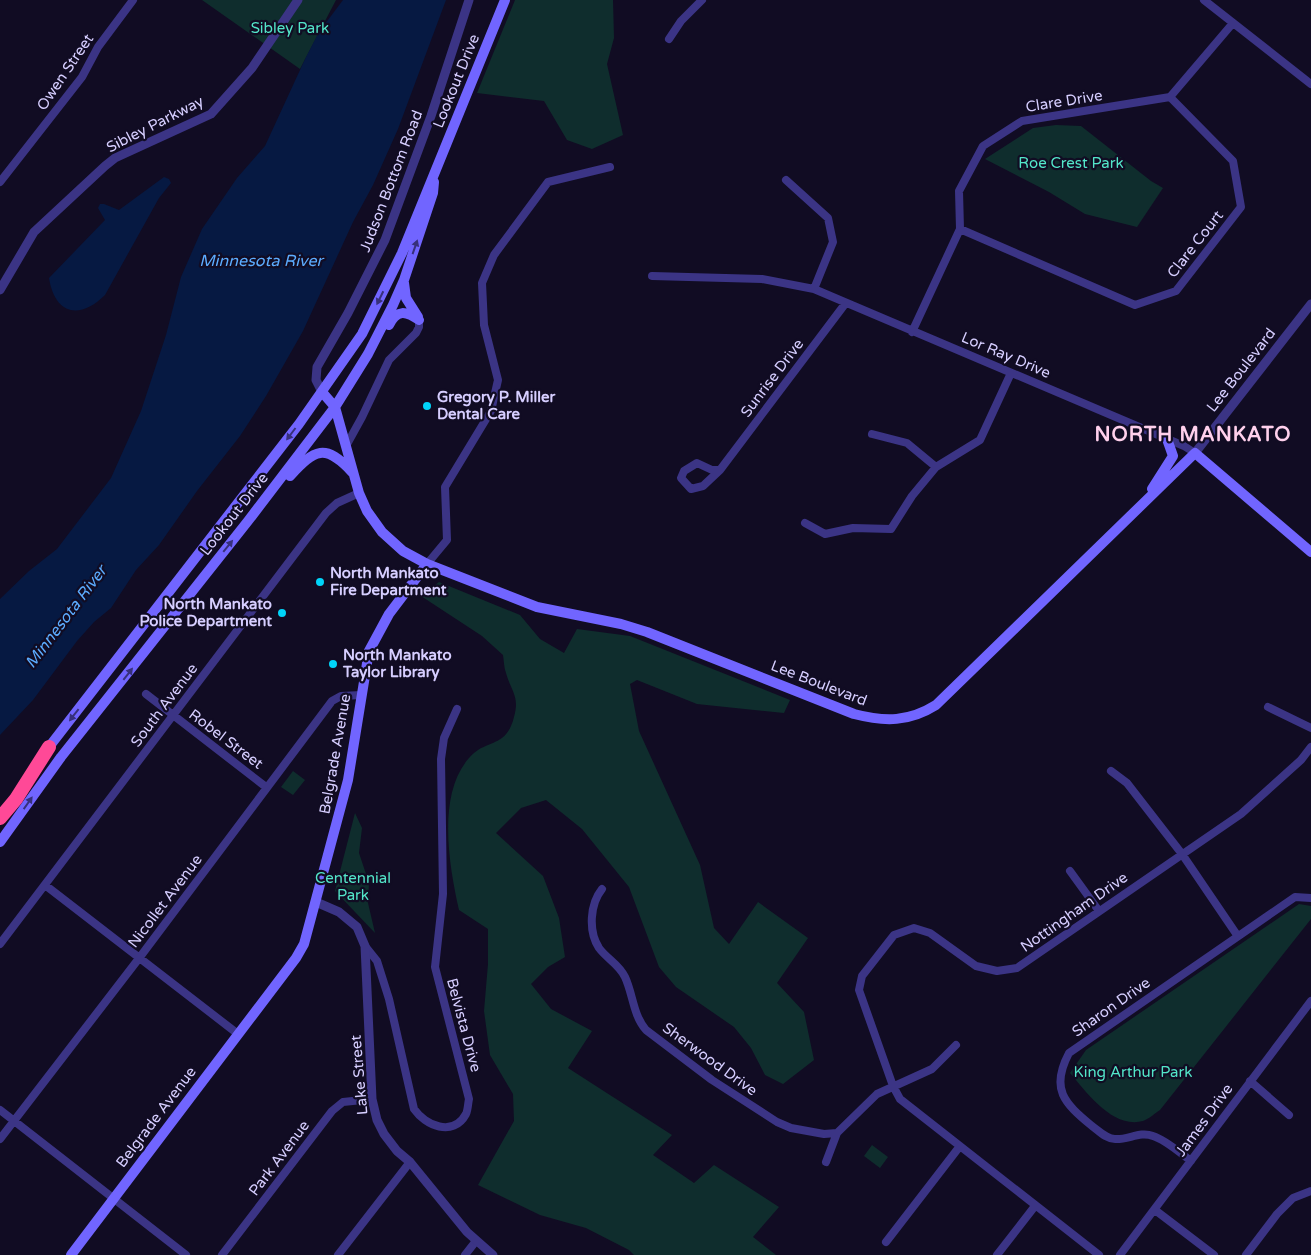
<svg xmlns="http://www.w3.org/2000/svg" width="1311" height="1255" font-family="'Varela Round',sans-serif">
	<rect width="100%" height="100%" fill="#110c23"/>
	<path fill="#0f2d2d" d="M202 0H336L300 69Z
		M515 0H613L614 38 607 64 623 135 592 149 567 140 544 101 477 93Z
		M1056 125 1081 126 1151 181 1163 188 1137 227 1085 214 1049 192 985 159 1033 128Z
		M439 582 520 615 540 639 564 653 577 629 630 636 790 700 784 713 697 704 637 680 630 684 639 731 700 865 714 928 729 944 758 902 808 938 777 983 804 1012 814 1060 783 1084 765 1075 751 1048 734 1027 676 987 659 967 629 887 582 829 546 800 521 808 496 833 543 876 559 918 565 957 548 967 531 984 551 1009 592 1031 568 1068 672 1135 653 1155 694 1183 714 1165 779 1207 753 1237 776 1255H634L629 1250 586 1228 540 1215 478 1185 514 1121 513 1094 490 1055 484 1011 488 964V929L459 910C449 865 435 788 474 753 489 740 507 746 514 717 520 696 511 691 506 673 504 668 504 661 503 655L482 636 421 596Z
		M293 771 305 780 293 795 281 787Z
		M355 813 362 828 359 853 369 883 368 903 375 933 335 891Z
		M1299 904 1311 906V919L1160 1110C1155 1113 1149 1119 1143 1121 1113 1129 1087 1093 1070 1073L1086 1050Z
		M872 1145 888 1157 880 1168 864 1156Z"/>
	<path fill="#061942" d="M343 0H446L398 129 373 185 353 222 303 331 266 396 240 436 197 491 159 545 136 570 111 608 94 622 77 641 33 700 0 735V599L29 571 57 549 111 478 141 411 166 335 181 277 202 229 237 178 265 146 306 57 319 32Z
		M164 177 169 179 171 183 159 198 105 295C80 320 55 315 49 278L105 220 98 208 100 204H104L119 210Z"/>
	<g fill="none" stroke-linecap="round" stroke-linejoin="round">
		<path stroke="#3b3485" stroke-width="8" d="M1204 0 1311 84
			M669 39 681 21 702 0
			M786 180 828 218 833 242 814 289
			M0 182 82 77 98 47 133 0
			M960 229 1135 305 1176 291 1241 207 1233 161 1170 97
			M652 276 762 279 814 289 1184 446 1195 453
			M912 332 960 229 959 191 983 146 1022 121 1170 97 1233 23
			M872 434 907 443 936 467
			M346 446 362 417 389 360 416 333 419 327V320
			M720 470 703 486 691 489 681 478 684 471 697 463 712 470H720L845 304
			M805 523 825 534 853 528 891 529 912 496 936 467 980 440 1011 373
			M427 564 447 540 445 487 491 411 498 380 484 325 482 283 494 255 548 182 610 167
			M146 694 266 787
			M1268 707 1311 728
			M1111 771 1127 783 1182 854 1237 935
			M1070 871 1099 911
			M45 885 238 1034
			M602 889C590 904 588 931 599 948 607 959 619 964 625 977 633 994 633 1015 646 1030L712 1080 777 1122 791 1128 824 1134 837 1133 877 1094 932 1069 956 1045
			M0 944 326 513 337 503 359 493
			M365 946 377 961 389 999 414 1109C425 1125 453 1138 466 1114 468 1110 468 1103 469 1099L435 967 443 894 441 759 444 738 457 709
			M1250 1081 1289 1115
			M0 1110 186 1255
			M0 1139 140 957 332 701 341 696 361 695
			M1191 1161C1180 1153 1166 1140 1153 1136 1140 1131 1128 1140 1115 1139 1106 1139 1099 1131 1092 1126 1064 1103 1050 1089 1069 1053L1295 897 1311 898
			M826 1162 837 1133
			M1155 1210 1214 1255
			M886 1242 960 1146
			M222 1255 332 1111 343 1102 372 1099
			M338 1255 410 1162
			M465 1255 476 1241
			M997 1255 1035 1206
			M1099 1255 900 1099 893 1086 859 990 862 976 894 935 914 928 930 933 976 966 997 971 1017 968 1241 814 1301 760 1311 747
			M1120 1255 1311 1001
			M1246 1255 1277 1214 1293 1198 1311 1191"/>
		<path stroke="#3b3485" stroke-width="9" d="M0 290 34 232 105 166 115 158 211 114 252 68 298 0
			M322 392 316 380 317 367 348 313 385 240 431 116 469 0
			M1195 453 1311 304
			M316 902 339 912 357 927 365 946 372 1099 377 1120 384 1134 397 1151 410 1162 467 1232 493 1255"/>
		<path stroke="#7165ff" stroke-width="10" d="M404 283 406 298 418 317
			M389 325C397 309 406 311 419 320
			M322 392 335 407 359 493 367 511 382 532 403 551 427 564 537 607 621 624 647 632 854 714C885 722 909 722 936 705L1195 453 1311 552
			M290 476C315 449 325 443 352 472
			M1152 489 1173 456 1167 439
			M49 747 299 424 362 334 402 253 505 0
			M0 842 61 757 248 521 335 407 368 354 393 305 404 280 433 193 434 182
			M71 1255 296 958 304 944 348 780 369 651 389 614 427 564"/>
		<path stroke="#ff4997" stroke-width="14" d="M0 818 16 799 49 747"/>
	</g>
	<defs><path id="oneway-solid" d="M-6-.8H1V-3.2L6.5 0L1 3.2V.8H-6Z" transform="scale(1.25)"/></defs>
	<g fill="#37307b">
		<use href="#oneway-solid" transform="translate(415 247) rotate(-71)"/>
		<use href="#oneway-solid" transform="translate(380 298) rotate(116)"/>
		<use href="#oneway-solid" transform="translate(291 434) rotate(127)"/>
		<use href="#oneway-solid" transform="translate(228 546) rotate(-51)"/>
		<use href="#oneway-solid" transform="translate(128 674) rotate(-52)"/>
		<use href="#oneway-solid" transform="translate(74 715) rotate(128)"/>
		<use href="#oneway-solid" transform="translate(28 803) rotate(-55)"/>
	</g>
	<g fill="#00d4f9" stroke="#110c23" stroke-width="2">
		<circle cx="427" cy="406" r="5"/>
		<circle cx="320" cy="582" r="5"/>
		<circle cx="282" cy="613" r="5"/>
		<circle cx="333" cy="664" r="5"/>
	</g>
	<g text-anchor="middle" dominant-baseline="central" stroke-width="4.5" stroke-linejoin="round" paint-order="stroke">
		<g font-size="15" fill="#53e6c9" stroke="#110c23">
			<text x="290" y="28">Sibley Park</text>
			<text x="1071" y="163">Roe Crest Park</text>
			<text x="353" y="878">Centennial<tspan x="353" dy="17">Park</tspan></text>
			<text x="1133" y="1072">King Arthur Park</text>
		</g>
		<g font-size="15" fill="#d6ceff" stroke="#110c23">
			<text transform="translate(65 72) rotate(-56)">Owen Street</text>
			<text transform="translate(456 81) rotate(-68)">Lookout Drive</text>
			<text transform="translate(1064 101) rotate(-9)">Clare Drive</text>
			<text transform="translate(155 124) rotate(-27)">Sibley Parkway</text>
			<text transform="translate(391 181) rotate(-69)">Judson Bottom Road</text>
			<text transform="translate(1195 244) rotate(-52)">Clare Court</text>
			<text transform="translate(1006 355) rotate(23)">Lor Ray Drive</text>
			<text transform="translate(1241 370) rotate(-52)">Lee Boulevard</text>
			<text transform="translate(772 378) rotate(-53)">Sunrise Drive</text>
			<text transform="translate(234 514) rotate(-52)">Lookout Drive</text>
			<text transform="translate(819 683) rotate(21)">Lee Boulevard</text>
			<text transform="translate(164 705) rotate(-53)">South Avenue</text>
			<text transform="translate(226 739) rotate(37)">Robel Street</text>
			<text transform="translate(335 754) rotate(-80)">Belgrade Avenue</text>
			<text transform="translate(165 901) rotate(-53)">Nicollet Avenue</text>
			<text transform="translate(1074 912) rotate(-35)">Nottingham Drive</text>
			<text transform="translate(1111 1007) rotate(-35)">Sharon Drive</text>
			<text transform="translate(464 1025) rotate(75)">Belvista Drive</text>
			<text transform="translate(710 1059) rotate(36)">Sherwood Drive</text>
			<text transform="translate(359 1075) rotate(-95)">Lake Street</text>
			<text transform="translate(156 1117) rotate(-53)">Belgrade Avenue</text>
			<text transform="translate(1204 1120) rotate(-54)">James Drive</text>
			<text transform="translate(279 1158) rotate(-53)">Park Avenue</text>
		</g>
		<g font-size="15" font-weight="bold" fill="#d6ceff" stroke="#110c23" text-anchor="start">
			<text x="437" y="397">Gregory P. Miller<tspan x="437" dy="17">Dental Care</tspan></text>
			<text x="330" y="573">North Mankato<tspan x="330" dy="17">Fire Department</tspan></text>
			<text x="272" y="604" text-anchor="end">North Mankato<tspan x="272" dy="17">Police Department</tspan></text>
			<text x="343" y="655">North Mankato<tspan x="343" dy="17">Taylor Library</tspan></text>
		</g>
		<g font-size="16" font-style="italic" fill="#5cacff" stroke="#110c23">
			<text x="261" y="261">Minnesota River</text>
			<text transform="translate(66 617) rotate(-53)">Minnesota River</text>
		</g>
		<g font-size="20" font-weight="bold" letter-spacing="1" fill="#ffd0ec" stroke="#110c23">
			<text x="1193" y="435">NORTH MANKATO</text>
		</g>
	</g>
</svg>
